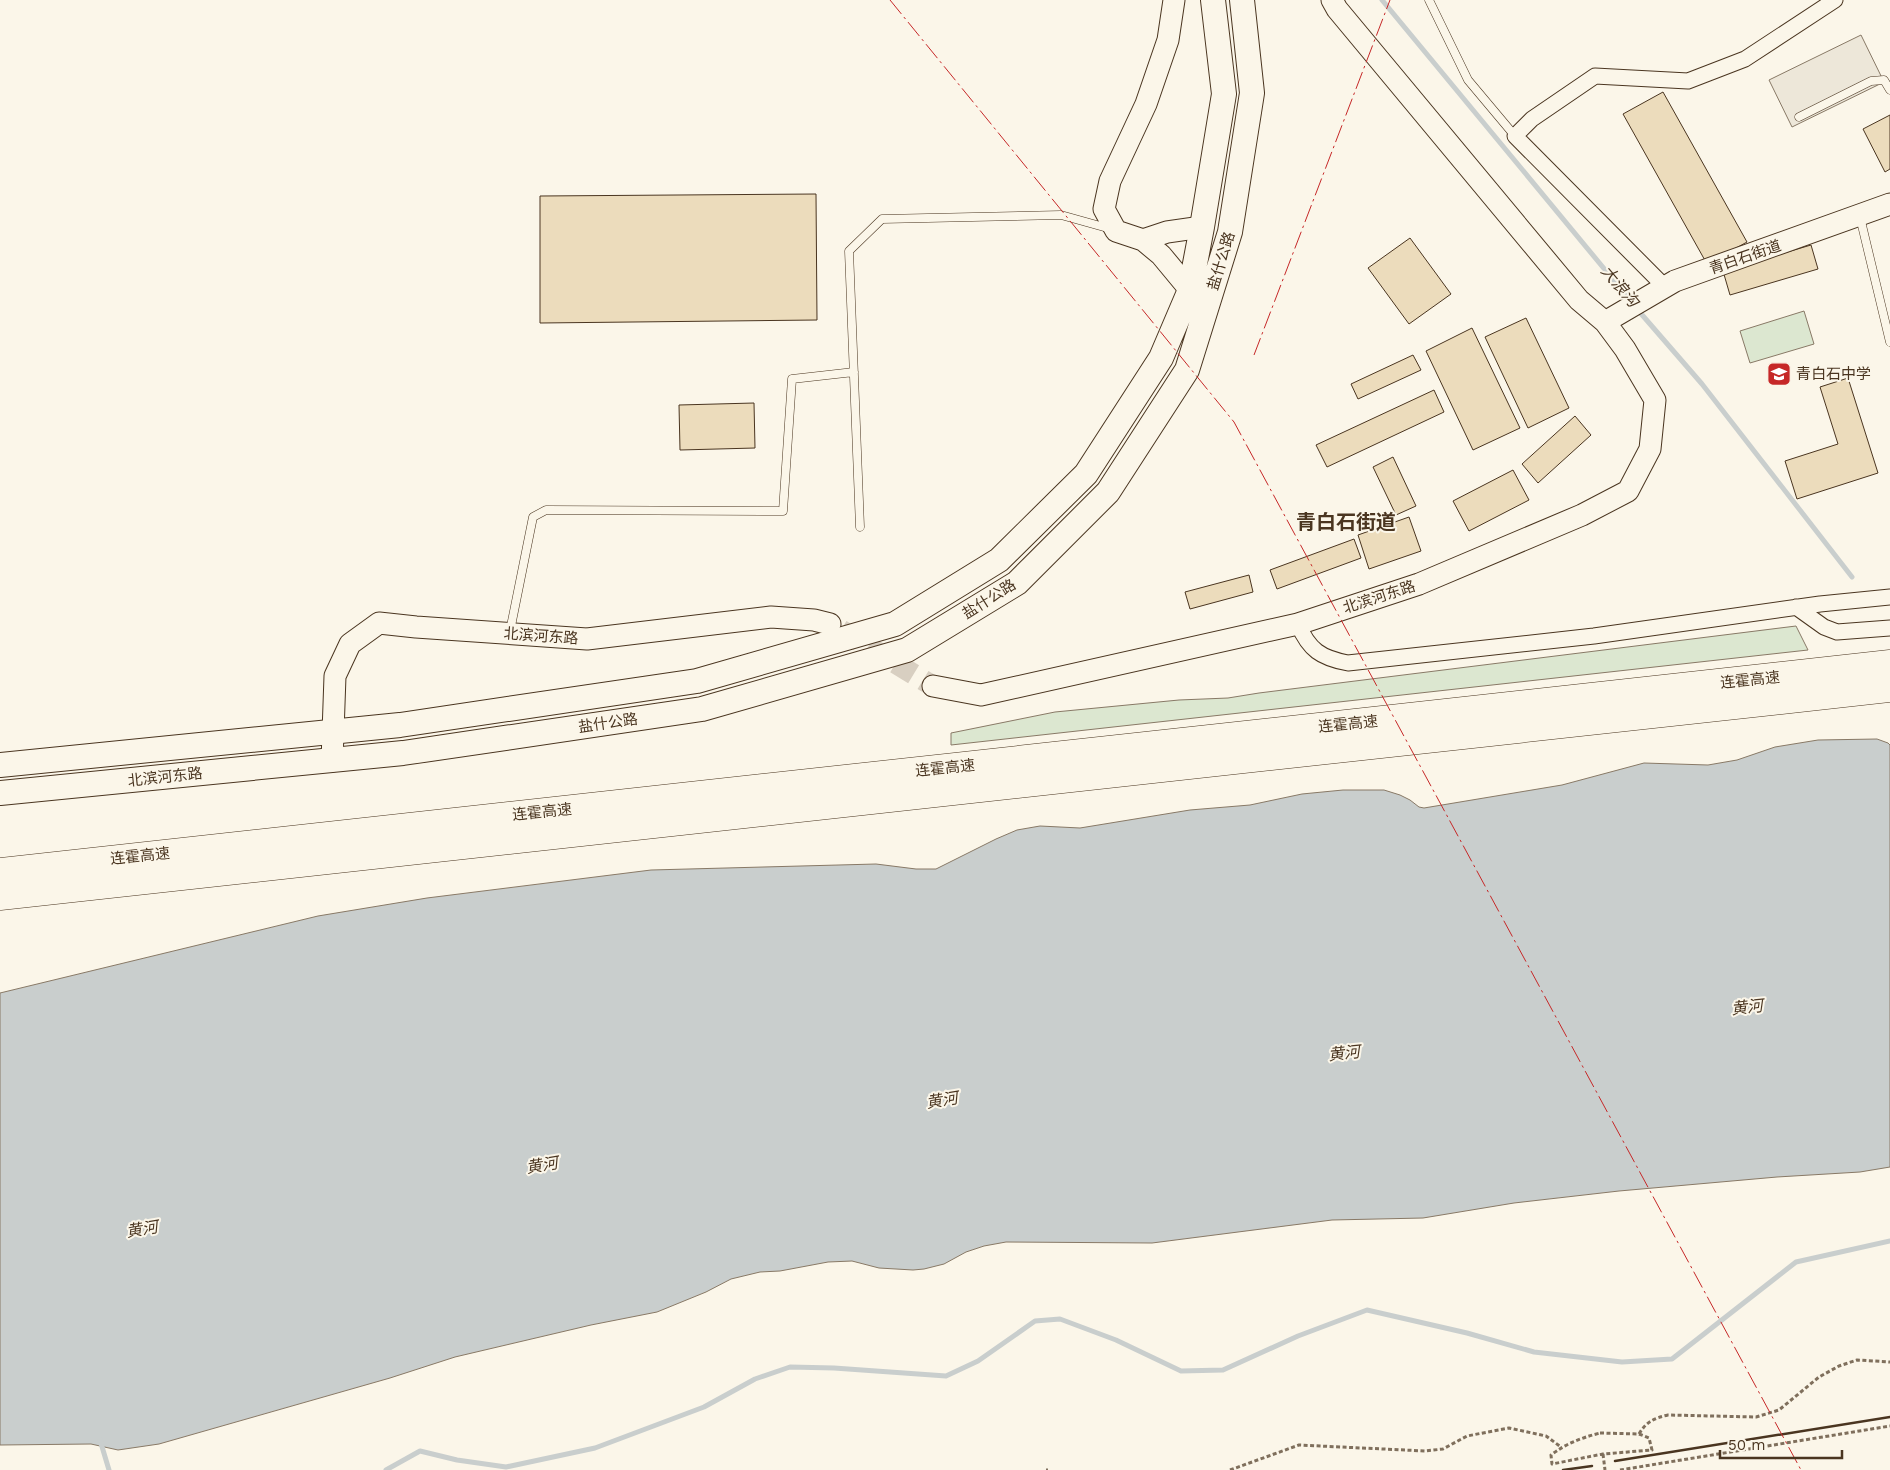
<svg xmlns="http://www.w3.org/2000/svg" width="1890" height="1470" font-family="'Work Sans','Noto Sans SC',sans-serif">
	<rect width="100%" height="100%" fill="#fbf6e9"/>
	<path fill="#dce7d0" stroke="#887966" d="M1804 311 1814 344 1750 363 1740 331Z
		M1796 626 1808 650 951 745V733L1055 712 1179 700 1228 698 1259 693Z"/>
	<path fill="#ede7d9" stroke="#887966" d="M1861 35 1884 82 1792 127 1769 80Z"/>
	<path fill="#c9cecd" stroke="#887966" d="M1877 739 1888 743 1890 745V1167L1860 1172 1777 1177 1619 1191 1514 1203 1423 1218 1332 1220 1152 1243 1006 1242 984 1246 966 1252 944 1264 924 1269 913 1270 879 1268 852 1261 828 1262 780 1271 760 1272 731 1279 706 1292 657 1312 591 1325 455 1357 390 1378 159 1444 118 1450 91 1444 0 1445V993L318 916 427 898 651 870 876 864 916 869H936L996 839 1017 830 1040 826 1080 828 1190 810 1250 805 1302 794 1343 790H1384L1400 795 1410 800 1419 807 1424 808 1562 785 1644 763 1708 765 1737 760 1775 747 1818 740Z"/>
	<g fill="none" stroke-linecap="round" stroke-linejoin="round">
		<path stroke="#c9cecd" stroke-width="5" d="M1382 0 1630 300
			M1637 309 1702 384 1852 577
			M100 1440 109 1470
			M386 1470 420 1451 457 1460 506 1467 595 1448 704 1407 755 1379 790 1367 834 1368 946 1376 978 1361 1035 1321 1060 1319 1116 1340 1181 1371 1223 1370 1298 1336 1367 1310 1467 1333 1534 1352 1622 1362 1672 1359 1796 1262 1890 1241"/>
	</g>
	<path fill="#ecdcbc" stroke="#4a3520" d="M1663 92 1747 242 1707 264 1623 114Z
		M1890 115V169L1885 172 1863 129Z
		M816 194 817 320 540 323V196Z
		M1410 238 1451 294 1409 324 1368 268Z
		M1811 245 1818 269 1730 295 1723 271Z
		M1526 318 1569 408 1528 428 1485 337Z
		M1472 328 1520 428 1473 450 1426 351Z
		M1413 355 1421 370 1358 399 1351 384Z
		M1848 378 1878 473 1797 499 1785 461 1838 444 1820 387Z
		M1434 390 1444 412 1327 467 1316 445Z
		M754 403 755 448 680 450 679 405Z
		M1575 416 1591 435 1538 483 1522 464Z
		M1393 457 1416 506 1396 515 1373 467Z
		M1513 470 1529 500 1469 531 1453 501Z
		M1409 517 1421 551 1369 569 1358 535Z
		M1354 539 1361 558 1277 589 1270 570Z
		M1249 575 1253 592 1190 609 1185 592Z"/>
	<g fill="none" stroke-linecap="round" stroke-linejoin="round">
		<path stroke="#d8cfc1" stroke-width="21" stroke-dasharray="21 11" stroke-linecap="butt" d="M841 630 933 686"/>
		<g stroke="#4a3520" stroke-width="9">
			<path id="lane" d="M1429 0 1468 80 1515 136
				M1799 117 1871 81 1884 80 1890 90
				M1860 217 1890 342
				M860 527 849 251 882 219 1061 215 1111 229
				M510 631 533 517 546 510 783 511 792 379 854 372"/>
		</g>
		<g stroke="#4a3520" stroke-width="17">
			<path id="street" d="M1665 287 1515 136 1532 119 1595 76 1688 81 1745 59 1835 0
				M1796 607 1824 627 1837 632 1890 628
				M1298 624C1309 650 1321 658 1348 663L1594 636 1820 604 1890 597"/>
		</g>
		<g stroke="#4a3520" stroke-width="23">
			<path id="secondary" d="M1143 240 1116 231 1104 209 1110 181 1146 104 1168 40 1174 0
				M1190 290 1161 255 1143 240 1167 232 1202 227
				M1605 322 1675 281 1890 204
				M933 686 981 695 1298 624 1419 584 1582 515 1628 491 1650 449 1655 400 1625 349 1605 322 1579 300 1337 9 1332 0
				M332 761 335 676 350 644 379 623 416 627 587 639 771 617 814 620 830 624"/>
		</g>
		<g stroke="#4a3520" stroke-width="26">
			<path id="primary" d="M0 765 400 725 697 681 895 624 999 560 1086 474 1161 358 1190 290 1202 227 1224 94 1213 0
				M0 793 403 753 702 709 907 650 1017 583 1108 492 1187 370 1230 232 1252 93 1242 0"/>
		</g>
		<g stroke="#4a3520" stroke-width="29">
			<path id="highway" d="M0 872 1890 664
				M0 896 1890 688"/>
		</g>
		<path stroke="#7f6f5c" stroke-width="3" stroke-dasharray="4 2.5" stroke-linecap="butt" d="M1600 1433 1639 1434 1649 1438 1652 1450 1603 1454 1552 1464 1551 1455C1567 1443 1581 1438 1600 1433Z
			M1639 1434C1646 1422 1654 1418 1668 1415L1756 1417 1779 1410 1819 1377 1839 1366 1857 1360 1890 1362
			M1603 1454 1605 1470
			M1046 1470H1048
			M1230 1470 1299 1445 1425 1451 1443 1449 1467 1436 1509 1428 1546 1436 1561 1447
			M1620 1470 1890 1426"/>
		<use href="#lane" stroke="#fbf6e9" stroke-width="8"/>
		<use href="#street" stroke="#fbf6e9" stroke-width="15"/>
		<use href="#secondary" stroke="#fbf6e9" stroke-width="21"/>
		<use href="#primary" stroke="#fbf6e9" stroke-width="24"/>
		<use href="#highway" stroke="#fbf6e9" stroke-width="28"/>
		<path stroke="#4a3520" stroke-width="2.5" d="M1615 1461 1890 1417
			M1563 1470 1592 1466"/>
		<path stroke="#c62828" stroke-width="1" stroke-dasharray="18 4 2.5 4" stroke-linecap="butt" d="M890 0 1234 422 1801 1470
			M1254 355 1390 0"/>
	</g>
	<defs>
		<g id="school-square" transform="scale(1.25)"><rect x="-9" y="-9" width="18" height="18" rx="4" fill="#c62828" stroke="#fbf6e9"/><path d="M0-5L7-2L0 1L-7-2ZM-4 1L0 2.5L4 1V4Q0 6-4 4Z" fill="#fff"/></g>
	</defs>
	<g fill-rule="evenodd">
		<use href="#school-square" x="1779" y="374"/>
	</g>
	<g text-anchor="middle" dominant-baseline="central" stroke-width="4" stroke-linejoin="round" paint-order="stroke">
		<g font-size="15" fill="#4a3520" stroke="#fbf6e9">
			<text transform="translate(1745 257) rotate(-19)">青白石街道</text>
			<text transform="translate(1221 261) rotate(-73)">盐什公路</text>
			<text transform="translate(1379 597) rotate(-18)">北滨河东路</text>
			<text transform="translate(989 599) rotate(-32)">盐什公路</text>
			<text transform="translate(541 636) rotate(4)">北滨河东路</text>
			<text transform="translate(1750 680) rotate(-6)">连霍高速</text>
			<text transform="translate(608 723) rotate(-8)">盐什公路</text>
			<text transform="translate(1348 724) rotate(-6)">连霍高速</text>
			<text transform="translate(945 768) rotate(-6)">连霍高速</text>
			<text transform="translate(165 777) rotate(-6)">北滨河东路</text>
			<text transform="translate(542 812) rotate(-6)">连霍高速</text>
			<text transform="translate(140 856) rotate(-6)">连霍高速</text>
		</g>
		<g font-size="15" fill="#4a3520" stroke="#fbf6e9" text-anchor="start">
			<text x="1796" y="374">青白石中学</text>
		</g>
		<g font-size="16" font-style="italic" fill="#4a3520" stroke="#fbf6e9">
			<text transform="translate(1620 286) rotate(50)">大浪沟</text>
			<text transform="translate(1747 1007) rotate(-6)">黄河</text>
			<text transform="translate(1344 1053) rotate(-6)">黄河</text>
			<text transform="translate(942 1100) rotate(-9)">黄河</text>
			<text transform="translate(542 1165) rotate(-9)">黄河</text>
			<text transform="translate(142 1229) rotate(-9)">黄河</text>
		</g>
		<g font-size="20" font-weight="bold" fill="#4a3520" stroke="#fbf6e9">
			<text x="1346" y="522">青白石街道</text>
		</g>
	</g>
	<path d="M1720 1450v8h122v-8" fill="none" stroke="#4a3520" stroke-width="2.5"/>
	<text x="1728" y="1450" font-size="15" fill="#4a3520" stroke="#fbf6e9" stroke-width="4" paint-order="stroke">50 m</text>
</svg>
